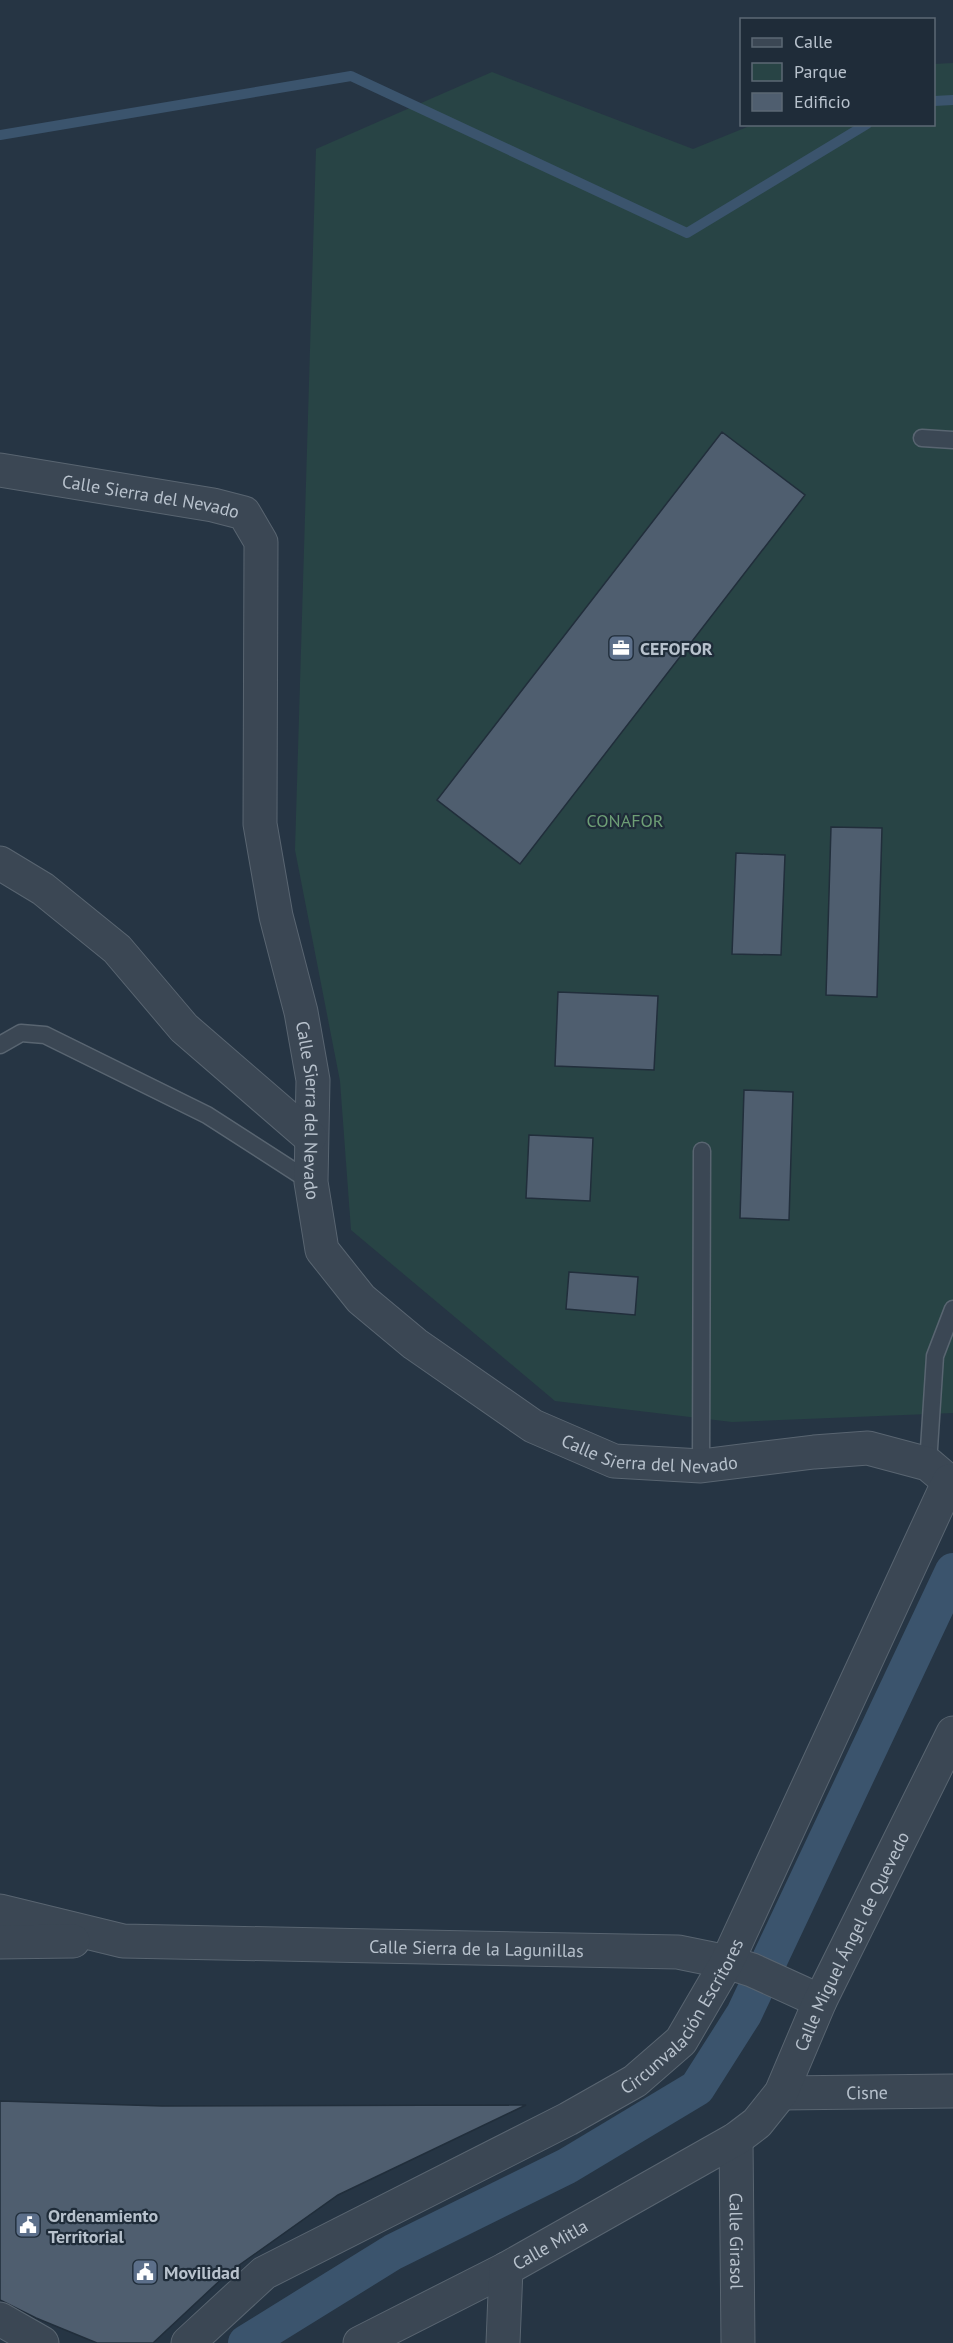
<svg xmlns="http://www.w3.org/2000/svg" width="953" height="2343" font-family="'PT Sans',sans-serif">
	<rect width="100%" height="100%" fill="#263544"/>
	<path fill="#284445" d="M953 63V1413L732 1422 555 1401 351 1230 340 1081 295 850 316 149 492 72 693 149 752 125 934 124V64Z"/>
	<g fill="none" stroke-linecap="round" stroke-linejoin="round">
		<path stroke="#3b546d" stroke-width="10" d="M934 101 953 100
			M0 135 351 76 687 233 867 124"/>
		<path stroke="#3b546d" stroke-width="36" d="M246 2343 393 2252 567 2166 697 2088 744 2014 953 1571"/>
	</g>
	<path fill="#4f5e6f" stroke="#212e3b" stroke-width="1.5" d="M722 432 805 495 520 864 437 800Z
		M831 827 882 828 877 997 826 995Z
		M736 853 785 855 781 955 732 954Z
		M558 992 658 996 654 1070 555 1066Z
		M744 1090 793 1092 789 1220 740 1218Z
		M529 1135 593 1138 590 1201 526 1198Z
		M569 1272 638 1277 635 1315 566 1309Z
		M0 2101 162 2106 526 2105 338 2195 228 2273 153 2343H97L36 2318 0 2300Z"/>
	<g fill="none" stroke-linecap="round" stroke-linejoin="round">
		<g stroke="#596571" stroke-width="19">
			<path id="lane" d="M922 438 953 440
				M0 1045 21 1033 45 1035 207 1115 311 1182
				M928 1464 935 1356 953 1309
				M701 1466 702 1151"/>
		</g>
		<g stroke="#596571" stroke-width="35">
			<g id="street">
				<path id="s1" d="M0 470 213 505 244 513 261 542 260 824 276 916 301 1012 313 1080 311 1182 322 1250 361 1299 415 1344 533 1426 614 1461 701 1466 814 1452 868 1448 928 1464 953 1485"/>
				<path d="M0 863 43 889 117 949 184 1028 310 1137"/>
				<path id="s2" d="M0 1911 123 1941 678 1952 727 1962 752 1970 820 2001"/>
				<path d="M0 1942 73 1941"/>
				<path id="s3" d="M781 2093 953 2091"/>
				<path id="s4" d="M736 2139 738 2343"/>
				<path d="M0 2319 42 2343"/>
				<path id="s5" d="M188 2343 264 2273 568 2119 635 2081 681 2041 727 1962 949 1481"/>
				<path id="s6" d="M360 2343 506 2269 736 2139 757 2123 781 2093 820 2001 953 1733"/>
				<path d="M503 2343 506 2269"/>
			</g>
		</g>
		<use href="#lane" stroke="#3b4754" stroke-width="16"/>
		<use href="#street" stroke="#3b4754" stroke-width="33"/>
	</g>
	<defs>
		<g id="office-square" transform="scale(1.35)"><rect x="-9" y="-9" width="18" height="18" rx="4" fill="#5c6f8a" stroke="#1f2c39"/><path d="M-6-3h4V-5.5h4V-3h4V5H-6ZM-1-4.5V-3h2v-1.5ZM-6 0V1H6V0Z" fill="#fff"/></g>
		<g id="civic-square" transform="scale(1.35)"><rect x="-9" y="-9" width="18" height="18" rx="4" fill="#5c6f8a" stroke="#1f2c39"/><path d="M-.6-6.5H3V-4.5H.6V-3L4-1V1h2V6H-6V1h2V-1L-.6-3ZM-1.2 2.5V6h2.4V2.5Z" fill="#fff"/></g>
	</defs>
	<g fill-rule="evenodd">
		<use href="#office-square" x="621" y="648"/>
		<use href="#civic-square" x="28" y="2225"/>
		<use href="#civic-square" x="145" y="2272"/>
	</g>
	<g text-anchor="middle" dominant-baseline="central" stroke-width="4.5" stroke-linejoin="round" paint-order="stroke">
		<g font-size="18" fill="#b8c2cd" stroke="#1f2c39">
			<text stroke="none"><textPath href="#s1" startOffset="153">Calle Sierra del Nevado</textPath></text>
			<text stroke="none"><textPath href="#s1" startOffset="855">Calle Sierra del Nevado</textPath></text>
			<text stroke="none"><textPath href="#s1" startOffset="1395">Calle Sierra del Nevado</textPath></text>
			<text stroke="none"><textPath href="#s6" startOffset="660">Calle Miguel Ángel de Quevedo</textPath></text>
			<text stroke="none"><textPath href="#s2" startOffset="480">Calle Sierra de la Lagunillas</textPath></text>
			<text stroke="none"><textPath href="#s5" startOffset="602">Circunvalación Escritores</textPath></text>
			<text stroke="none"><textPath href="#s3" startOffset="86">Cisne</textPath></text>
			<text stroke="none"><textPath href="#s4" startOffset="102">Calle Girasol</textPath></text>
			<text stroke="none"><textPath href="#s6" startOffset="214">Calle Mitla</textPath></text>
		</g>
		<g font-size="18" font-weight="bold" fill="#b8c2cd" stroke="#1f2c39" text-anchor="start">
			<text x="640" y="648">CEFOFOR</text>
			<text x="48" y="2215">Ordenamiento<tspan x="48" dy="21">Territorial</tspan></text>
			<text x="164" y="2272">Movilidad</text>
		</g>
		<g font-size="18" fill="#6e9f76" stroke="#1f2c39">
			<text x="625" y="820">CONAFOR</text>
		</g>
	</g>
	<rect x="740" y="18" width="195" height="108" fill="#1f2c39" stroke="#5c6874" stroke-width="1.5"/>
	<rect x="752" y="38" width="30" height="9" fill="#3b4754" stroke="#5c6874" stroke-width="1.5"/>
	<text x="794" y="48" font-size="18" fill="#b8c2cd">Calle</text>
	<rect x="752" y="63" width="30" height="18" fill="#284445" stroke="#5c6874" stroke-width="1.5"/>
	<text x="794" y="78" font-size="18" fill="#b8c2cd">Parque</text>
	<rect x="752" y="93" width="30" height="18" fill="#4f5e6f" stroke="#5c6874" stroke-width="1.5"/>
	<text x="794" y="108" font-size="18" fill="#b8c2cd">Edificio</text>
</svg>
